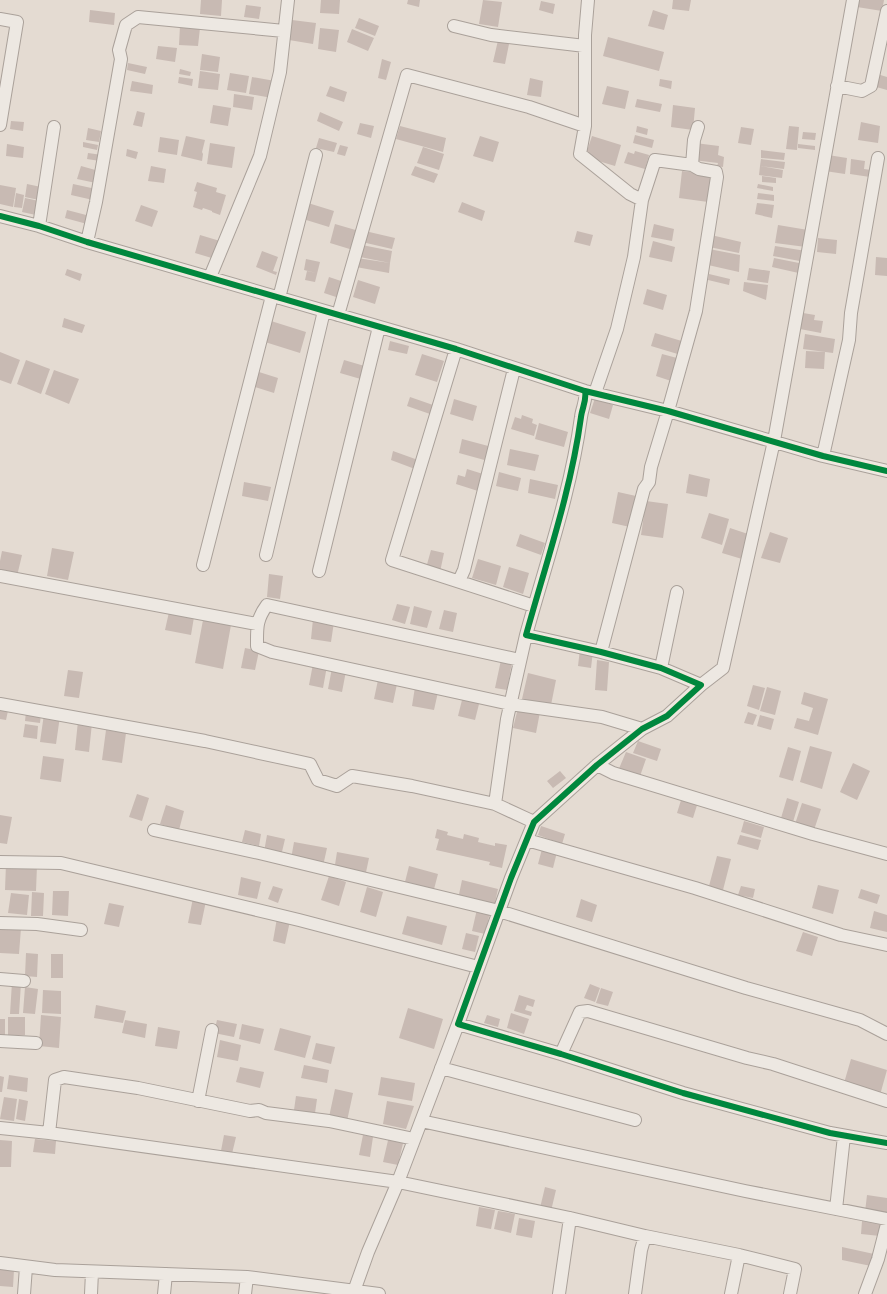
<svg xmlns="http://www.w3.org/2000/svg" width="887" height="1294" font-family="Bitter,serif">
	<rect width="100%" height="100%" fill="#e4dbd2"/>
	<path fill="#c8bab3" d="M201 0H222L221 16 200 14Z
		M321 0H340L339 14 320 13Z
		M408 0H420L419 7 407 4Z
		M483 0 502 2 498 27 479 24Z
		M673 0H691L689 11 672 9Z
		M859 0H884L882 11 857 7Z
		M541 1 555 4 553 14 539 10Z
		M246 5 261 7 259 19 244 17Z
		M90 10 115 13 114 25 89 22Z
		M653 10 668 15 664 30 648 26Z
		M359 18 379 26 375 36 355 28Z
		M292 20 316 23 313 44 289 40Z
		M180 26 200 28 198 46 179 45Z
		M320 28 339 30 336 52 318 49Z
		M352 29 374 38 368 51 347 42Z
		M499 36 510 39 505 64 493 62Z
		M608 37 664 52 659 71 603 56Z
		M158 46 177 48 175 62 156 59Z
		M202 54 220 57 218 72 200 70Z
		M382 59 391 62 386 80 378 78Z
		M128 63 147 67 145 74 127 70Z
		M180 69 191 72 190 76 179 74Z
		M200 71 220 74 218 90 198 88Z
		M230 73 249 76 246 93 227 90Z
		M877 74 887 77V90L873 86Z
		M179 77 193 79 192 86 178 83Z
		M252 77 275 81 272 98 249 94Z
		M530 78 543 81 541 97 527 95Z
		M660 79 672 81 671 89 659 86Z
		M132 81 153 85 152 94 130 91Z
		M330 86 347 92 344 102 326 96Z
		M607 86 629 91 625 109 602 104Z
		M234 94 254 97 252 110 233 107Z
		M637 99 662 104 660 112 635 107Z
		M213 105 231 108 228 126 210 123Z
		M673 105 695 108 693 130 671 127Z
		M137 111 145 113 142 127 133 125Z
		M320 112 343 122 339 131 317 121Z
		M11 121 24 122 23 131 10 129Z
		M861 122 880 126 878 143 858 140Z
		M360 123 374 126 371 138 357 134Z
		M400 126 446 138 443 152 396 139Z
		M637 126 648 129 647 135 636 132Z
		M789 126 799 127 797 150 786 149Z
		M741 127 754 129 751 145 738 143Z
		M88 128 101 131 99 142 86 140Z
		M803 132 816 133 815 140 802 139Z
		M635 135 654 140 652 148 633 143Z
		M186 136 205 140 202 152 203 154 202 161 181 156Z
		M480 136 499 142 493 162 473 156Z
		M592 136 621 145 615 166 585 157Z
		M160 137 179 140 177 155 158 152Z
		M319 138 337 143 334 152 316 148Z
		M83 142 98 145 97 150 83 147Z
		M210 143 235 147 232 168 207 164Z
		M695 143 719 146 718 155 724 157 723 167 717 166 718 163 693 160Z
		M7 144 24 147 23 158 6 156Z
		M798 144 815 146V150L798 148Z
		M340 145 348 147 345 156 337 154Z
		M423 147 444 154 439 170 417 163Z
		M127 149 138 152 136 159 126 156Z
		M761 150 785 153 784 160 761 158Z
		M635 151 649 155 645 169 624 163 628 152 634 154Z
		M88 153 102 155 100 161 87 159Z
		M828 155 847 158 845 174 825 171Z
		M761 159 785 162 784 169 760 166Z
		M851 159 865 161 864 169 871 170 870 177 850 174Z
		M81 166 99 171 96 183 77 179Z
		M151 166 166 169 164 183 148 181Z
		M415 166 438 174 434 183 411 175Z
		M760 166 783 170 782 178 759 175Z
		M682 171 712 175 708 202 679 198Z
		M762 176 776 178V183L762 182Z
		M197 182 217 188 216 192 226 195 220 215 212 212V211L203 208 202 210 193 207 197 192 194 191Z
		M27 184 41 187 39 200 25 197Z
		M73 184 96 189 93 200 71 195Z
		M758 184 773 187V191L757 188Z
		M0 185 16 188 13 207 0 204Z
		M16 193 24 195 22 208 14 207Z
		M758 193 774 195V201L757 199Z
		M25 198 39 201 36 215 22 212Z
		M462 202 485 211 482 221 458 212Z
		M308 203 334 211 329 227 303 219Z
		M757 203 774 205 772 218 755 214Z
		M141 205 158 211 152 227 135 221Z
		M67 210 90 216 87 224 65 218Z
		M335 224 359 231 353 250 330 243Z
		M654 224 674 229 672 241 651 237Z
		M778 225 808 230 806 247 775 243Z
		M365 231 395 238 392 249 362 242Z
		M577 231 593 235 590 246 574 242Z
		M200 235 220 241 215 259 195 253Z
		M711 235 741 242 739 253 709 247Z
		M818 238 837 240 836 254 817 252Z
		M653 241 675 247 672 262 649 257Z
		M362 245 392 251 390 263 360 257Z
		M775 246 806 251 805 262 773 256Z
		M709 249 740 255 739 272 708 265Z
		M262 251 278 257 273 271 277 272 276 275 256 267Z
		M876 257 887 258V276L875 275Z
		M357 258 390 263 389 273 356 267Z
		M774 258 804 264 803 274 772 267Z
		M306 259 320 262 315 282 305 280 307 271 316 273 304 270Z
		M749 268 770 271 768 283 747 280Z
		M67 269 82 274 80 281 65 275Z
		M709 274 730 279 729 285 708 280Z
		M329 277 344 282 339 298 324 293Z
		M358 280 380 287 375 304 353 297Z
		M744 282 768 285 766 300 743 291Z
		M647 289 667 295 663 310 643 304Z
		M803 313 815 315 814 320 823 321 821 333 800 329Z
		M64 318 85 325 82 333 62 327Z
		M271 321 306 332 300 353 265 342Z
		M655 333 685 342 681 355 651 346Z
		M805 334 835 339 833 353 803 349Z
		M390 341 409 346 407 354 388 350Z
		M806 351 825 352 824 369 805 368Z
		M0 352 20 360 11 384 0 380Z
		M422 354 444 361 437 382 415 375Z
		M662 354 677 358 671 381 656 376Z
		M26 360 50 369 41 394 17 384Z
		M344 360 368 367 364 380 340 373Z
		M54 370 79 379 69 404 45 394Z
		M259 372 278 378 274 393 255 387Z
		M410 397 433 405 430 414 407 406Z
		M595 398 613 405 609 419 590 413Z
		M454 399 477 406 473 421 450 414Z
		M522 415 533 419 532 423 537 425 534 436 511 429 515 417 521 419Z
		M539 423 568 432 564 447 535 439Z
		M462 439 492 447 488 461 459 453Z
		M510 449 539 455 535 471 507 465Z
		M393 451 418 460 415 469 391 460Z
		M467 469 483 474 478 491 456 484 458 475 465 477Z
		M499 472 521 478 518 491 496 486Z
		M689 474 710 479 707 497 686 493Z
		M530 479 558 485 555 499 528 493Z
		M244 482 271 487 268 501 242 496Z
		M618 492 636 496 630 527 612 523Z
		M646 501 668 504 663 538 641 535Z
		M709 513 729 519 722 545 701 538Z
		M730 528 751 535 742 559 722 553Z
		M770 532 788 538 780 563 761 558Z
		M520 534 545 543 541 555 516 546Z
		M52 548 74 552 68 580 47 576Z
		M431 550 444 553 440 572 426 568Z
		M2 551 22 555 17 576 0 572V561Z
		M478 559 501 566 496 585 472 578Z
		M509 567 529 573 523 594 503 587Z
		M269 574 283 576 280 599 267 597Z
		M397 604 410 607 405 624 392 620Z
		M414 606 432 611 427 628 410 624Z
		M444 610 457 613 453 632 439 629Z
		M169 612 194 617 191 635 165 630Z
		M313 619 334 622 331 642 311 639Z
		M203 620 231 625 223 669 195 663Z
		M245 648 259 651 255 670 241 668Z
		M580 649 593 651 591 668 578 666Z
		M501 660 512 662 507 690 495 688Z
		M597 660 609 662 607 691 595 690Z
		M313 664 327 666 323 688 309 685Z
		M332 668 346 671 342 692 328 689Z
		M68 670 83 672 79 698 64 696Z
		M528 673 556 680 551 705 522 699Z
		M378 680 397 684 393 703 374 699Z
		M753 685 765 688 759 710 747 706Z
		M415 687 438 692 434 710 412 706Z
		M767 687 781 691 775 715 760 711Z
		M804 692 828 699 818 735 794 728 797 718 809 721 813 708 801 704Z
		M463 696 480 700 475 720 458 716Z
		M0 705 9 706 6 720 0 719Z
		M518 708 540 712 536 733 513 728Z
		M26 712 41 714 40 723 25 721Z
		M748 712 757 715 753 725 744 723Z
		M44 714 60 716 56 744 40 742Z
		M760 715 774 719 771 730 757 726Z
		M78 721 92 723 89 752 75 750Z
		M25 724 38 726 37 739 23 737Z
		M106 730 126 733 122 763 102 760Z
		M638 741 661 749 657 761 633 753Z
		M810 746 832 752 822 789 800 782Z
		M788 747 801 751 793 781 779 777Z
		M626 752 646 759 639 779 618 771Z
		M43 756 64 759 61 782 40 779Z
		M853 763 870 771 857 800 840 792Z
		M560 771 566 778 553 788 547 781Z
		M137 794 149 798 142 821 129 817Z
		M682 797 698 802 693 818 677 813Z
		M787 798 799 802 793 822 781 818Z
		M802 803 821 809 814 830 795 824Z
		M166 805 184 811 179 830 160 824Z
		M0 815 12 817 7 844 0 843Z
		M744 821 764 827 761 838 741 832Z
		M541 826 565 834 562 844 538 835Z
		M437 829 448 832 447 835 463 839 464 834 479 838 478 842 495 846V843L507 845 502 868 489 865 490 862 436 850 439 839 435 838Z
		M245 830 261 834 259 846 242 842Z
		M267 835 285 839 281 856 264 852Z
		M740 835 761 840 758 850 737 844Z
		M294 842 327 848 323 866 291 859Z
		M542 849 557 852 553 868 538 864Z
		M337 852 369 858 365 877 334 871Z
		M717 856 731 859 723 890 709 886Z
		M6 864 37 865 36 891 5 890Z
		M409 866 438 874 433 893 404 886Z
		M329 876 346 882 339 906 321 900Z
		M241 877 261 882 257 899 238 895Z
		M462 880 498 889 494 907 458 899Z
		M818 885 839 890 833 914 812 908Z
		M273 886 283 889 278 903 268 899Z
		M741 886 755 889 753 898 738 895Z
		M367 887 383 892 376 917 360 912Z
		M861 889 880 895 877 904 858 898Z
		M53 891H69L68 916 52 915Z
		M32 892 44 893 43 916H31Z
		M11 893 29 895 27 915 8 913Z
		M193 898 206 901 201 925 188 923Z
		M581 899 597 905 592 922 576 917Z
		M109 903 124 906 119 927 104 924Z
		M477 909 490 912 485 934 472 931Z
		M874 911 887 915V932L870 928Z
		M407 916 447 926 442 945 402 934Z
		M277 918 290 921 285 944 273 941Z
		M0 927 21 928 19 954 0 953Z
		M803 932 818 937 812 956 796 951Z
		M466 933 479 936 475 952 462 949Z
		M26 953 38 954 37 977 25 976Z
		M51 954H63V978H51Z
		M12 982 21 983 19 1014H10Z
		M590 984 600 988 595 1002 584 998Z
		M25 987 38 989 35 1014 23 1013Z
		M601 988 613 992 608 1006 596 1003Z
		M43 990 61 991V1014L42 1013Z
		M519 995 535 1000 533 1007 527 1005 525 1010 532 1012 531 1016 514 1011Z
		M96 1005 126 1011 123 1023 94 1018Z
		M408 1008 443 1019 434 1049 399 1038Z
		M511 1013 529 1019 524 1034 507 1028Z
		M41 1015 61 1017 59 1048 39 1046Z
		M487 1015 500 1019 498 1027 484 1023Z
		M8 1017H25V1035H8Z
		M0 1019H5V1037L0 1038Z
		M125 1020 147 1024 145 1038 122 1033Z
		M217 1020 237 1024 234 1037 214 1033Z
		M242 1024 264 1029 260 1044 239 1039Z
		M158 1027 180 1031 177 1049 155 1046Z
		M280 1028 311 1036 305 1058 274 1050Z
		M220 1040 241 1045 238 1061 217 1057Z
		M316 1043 335 1047 331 1064 312 1059Z
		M851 1059 887 1070 880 1095 844 1083Z
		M304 1065 329 1070 327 1083 301 1078Z
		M240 1067 264 1072 260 1088 236 1082Z
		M9 1075 28 1078 27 1092 7 1089Z
		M0 1076 4 1077 2 1092H0Z
		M381 1077 415 1083 412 1101 378 1095Z
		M335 1089 353 1093 347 1121 329 1117Z
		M296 1096 317 1099 315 1113 294 1110Z
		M4 1097 17 1099 14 1121 0 1119Z
		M19 1099 28 1101 25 1121 16 1119Z
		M387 1101 414 1106 406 1129 383 1124Z
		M224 1135 236 1137 231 1158 220 1156Z
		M363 1135 373 1137 370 1157 359 1155Z
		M389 1136 404 1139 398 1165 383 1162Z
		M35 1139 56 1141 55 1154 33 1152Z
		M0 1140 12 1141 11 1167H0Z
		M545 1187 556 1190 551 1211 540 1208Z
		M867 1195 887 1198V1213L865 1212Z
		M479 1207 495 1210 491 1229 476 1226Z
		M498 1211 515 1214 511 1233 494 1229Z
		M519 1218 535 1221 532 1238 516 1235Z
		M862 1221 882 1223 880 1236 861 1234Z
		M842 1247 874 1254 871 1266 842 1260Z
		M0 1269 14 1270 13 1287 0 1286Z"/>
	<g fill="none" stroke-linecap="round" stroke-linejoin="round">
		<g stroke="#aaa19a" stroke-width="14">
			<path id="minor" d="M588 0 585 35V126L580 154 630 194 642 200
				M0 19 17 22 0 125
				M454 26 491 35 585 46
				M837 86 862 91 871 86 887 11
				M0 216 39 226 87 242 456 349 585 391 668 411 823 456 887 471
				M39 226 54 127
				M87 242 96 202 121 59 119 50 126 25 138 17 284 31
				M210 277 260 156 280 72 288 0
				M279 298 316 155
				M338 315 407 75 529 107 585 126
				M456 349 392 560 534 606
				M585 391C587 400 582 408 581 417 571 491 546 563 526 635L601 652 661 668 701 685 667 716 642 729 597 765 534 822 511 878 458 1024 561 1054 683 1093 830 1133 887 1143
				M595 393 617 329 634 257 642 200 655 160 692 165 694 140 698 127
				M823 456 849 340 851 313 878 158
				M266 555 324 311
				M203 565 272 296
				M319 571 379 327
				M0 576 257 624
				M459 581 464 570 514 369
				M526 635 507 719 495 804 534 822
				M601 652 644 489 649 482 651 467 668 411 696 311 717 177 716 172 699 169 692 165
				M520 660 267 605C256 620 257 628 257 646L272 652 510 704 602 717 642 729
				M661 668 677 592
				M701 685 723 668 774 441 853 0
				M0 704 205 741 310 764 318 780 337 786 352 776 412 786 495 804
				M597 765 613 773 813 834 887 854
				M154 830 259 853 499 911 746 988 860 1020 887 1034
				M527 840 695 888 841 935 887 945
				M0 862 61 863 299 920 478 967
				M0 923 37 924 81 930
				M0 979 24 981
				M0 1041 36 1043
				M561 1054 580 1012 588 1011 747 1058 773 1064 887 1101
				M441 1068 635 1120
				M198 1101 212 1030
				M421 1121 745 1191 887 1219
				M0 1128 49 1133 398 1182 570 1218 645 1236 739 1255 795 1269 790 1294
				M49 1133 55 1080 64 1077 138 1088 250 1111 259 1110 266 1113 329 1121 414 1139
				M836 1209 844 1136
				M0 1263 55 1270 247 1277 379 1294
				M24 1294 26 1267
				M91 1294 92 1272
				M164 1294 166 1274
				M245 1294 247 1277
				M353 1294 368 1252 398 1182 458 1024
				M559 1294 570 1218
				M635 1294 641 1250 645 1236
				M731 1294 739 1255
				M865 1294 878 1259 887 1224"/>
		</g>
		<use href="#minor" stroke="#ede8e2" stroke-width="12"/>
		<g stroke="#f4e7d9" stroke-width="8">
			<path id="cycleway" d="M0 216 39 226 87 242 456 349 585 391 668 411 823 456 887 471
				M585 391C587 400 582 408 581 417 571 491 546 563 526 635L601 652 661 668 701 685 667 716 642 729 597 765 534 822 511 878 458 1024 561 1054 683 1093 830 1133 887 1143"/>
		</g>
		<use href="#cycleway" stroke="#00873e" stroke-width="6"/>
	</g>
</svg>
